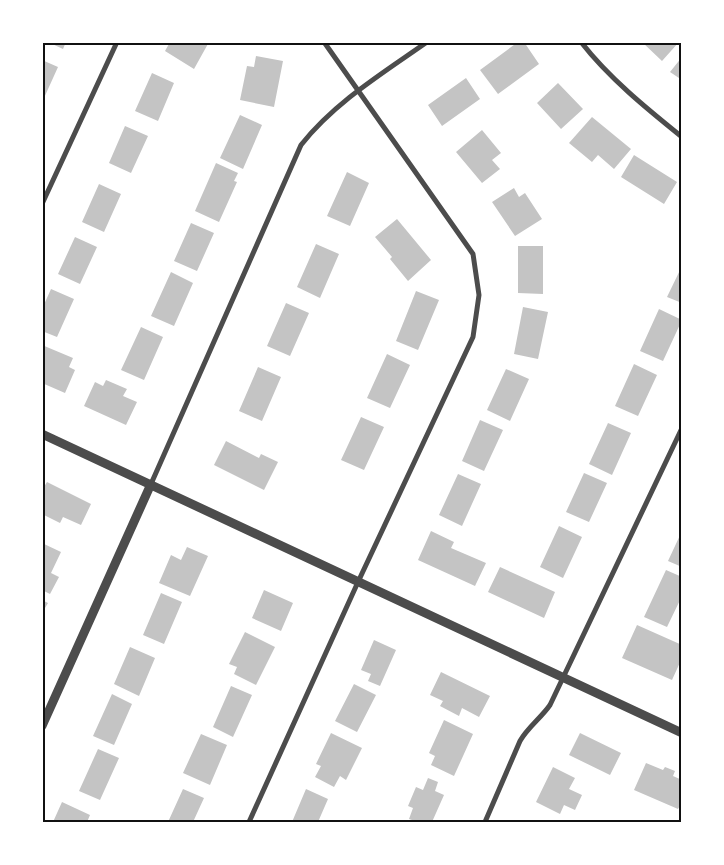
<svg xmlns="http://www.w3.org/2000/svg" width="724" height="865" font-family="Manrope,sans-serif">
	<rect width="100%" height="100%" fill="#fff"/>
	<path fill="#c4c4c4" d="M48 42H66L63 49Z
		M170 42H209L194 69 165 51Z
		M518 42H524L539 64 498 94 480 70Z
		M642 42H679L662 61Z
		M256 56 283 61 274 107 240 100 247 66 254 67Z
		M682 57V80L670 72Z
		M42 60 58 67 44 98 42 97Z
		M152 73 174 83 158 121 135 111Z
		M466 78 480 99 442 126 428 105Z
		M558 83 583 109 561 129 537 103Z
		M240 115 262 125 243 169 220 158Z
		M592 117 631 149 614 169 598 155 592 162 569 143Z
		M125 126 148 136 131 173 109 163Z
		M482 130 501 153 492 160 500 169 482 183 456 152Z
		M634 155 677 182 664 204 621 177Z
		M216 163 238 173 234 181 237 182 219 222 195 211Z
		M347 172 369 183 350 226 327 216Z
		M99 184 121 194 104 232 82 222Z
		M514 188 519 197 525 193 542 219 515 236 492 202Z
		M397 219 431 260 408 281 390 259 392 257 375 237Z
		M191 223 214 233 197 271 174 261Z
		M75 237 97 247 80 284 58 274Z
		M316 244 339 254 320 298 297 287Z
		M518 246H543V294L518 293Z
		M682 266V303L667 297Z
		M171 272 193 283 174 326 151 316Z
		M51 289 74 299 57 337 42 331V309Z
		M416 291 439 300 418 350 396 341Z
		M286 303 309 313 290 356 267 346Z
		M523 307 548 312 538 359 514 354Z
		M659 309 682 320 663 361 640 351Z
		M141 327 163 337 144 380 121 370Z
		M42 345 73 358 69 367 75 370 65 393 42 383Z
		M387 354 410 365 390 408 367 398Z
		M634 364 657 375 638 416 615 406Z
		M258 367 281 377 262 421 239 411Z
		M506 369 529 379 510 421 487 410Z
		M106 380 127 389 123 396 137 402 126 425 84 406 95 382 103 386Z
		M361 417 384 427 364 470 341 460Z
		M480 420 503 430 484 471 462 461Z
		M608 423 631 433 612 475 589 464Z
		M226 441 259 458 261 454 278 462 264 490 214 465Z
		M584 473 607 483 589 522 566 512Z
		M458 474 481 484 462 526 439 515Z
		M47 482 91 504 81 525 63 517 60 523 42 514V490Z
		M559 526 582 537 563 578 540 567Z
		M431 531 454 542 451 548 486 563 475 586 418 560Z
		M682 531V567L668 561Z
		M42 543 61 552 51 573 59 577 50 594 42 590Z
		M187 547 208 556 190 596 159 583 171 555 181 560Z
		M500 567 555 592 544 618 488 592Z
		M666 570 682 577V596L667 627 644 617Z
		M264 590 293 603 281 631 252 618Z
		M161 593 182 602 164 644 143 635Z
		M42 600 48 603 42 613Z
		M637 625 682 645V658L672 680 622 658Z
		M245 632 275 647 256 685 234 674 237 667 229 664Z
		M374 640 396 650 380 686 368 681 371 674 361 670Z
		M130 647 155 658 139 696 114 684Z
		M441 672 490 696 479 717 462 708 459 716 440 706 443 701 430 695Z
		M354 684 376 695 357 732 335 721Z
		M231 686 252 695 233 737 213 727Z
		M112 694 132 704 114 745 93 736Z
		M444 720 473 734 454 776 431 765 435 756 429 753Z
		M331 733 362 748 346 780 340 776 334 787 315 777 321 766 316 764Z
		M580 733 621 753 610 775 569 755Z
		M201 734 227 745 210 785 183 773Z
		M98 749 119 758 100 800 79 791Z
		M646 763 663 770 665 767 675 771 673 776 682 780V802L678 809 634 790Z
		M553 767 575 778 569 789 582 795 575 810 564 805 560 814 536 802Z
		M428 778 438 782 435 791 444 795 432 822H418L409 819 413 808 408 806 416 787 423 790Z
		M183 789 204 798 193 822H168Z
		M306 789 328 799 318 822H292Z
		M62 802 90 815 87 822H53Z"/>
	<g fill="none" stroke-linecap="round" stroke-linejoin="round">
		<path stroke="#4c4c4c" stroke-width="5" d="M581 42C609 78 646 108 682 137
			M42 204 117 42
			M151 484 301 145C335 102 383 73 427 42
			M249 822 358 582 473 337 479 295 473 254 324 42
			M485 822 520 741C528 727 541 718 550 705L682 428"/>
		<path stroke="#4c4c4c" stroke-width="9" d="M42 434 682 733
			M42 726 151 484"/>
	</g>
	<rect width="724" height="865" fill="none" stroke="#ffffff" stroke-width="88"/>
	<rect x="44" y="44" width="636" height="777" fill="none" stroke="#111" stroke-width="2"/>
</svg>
